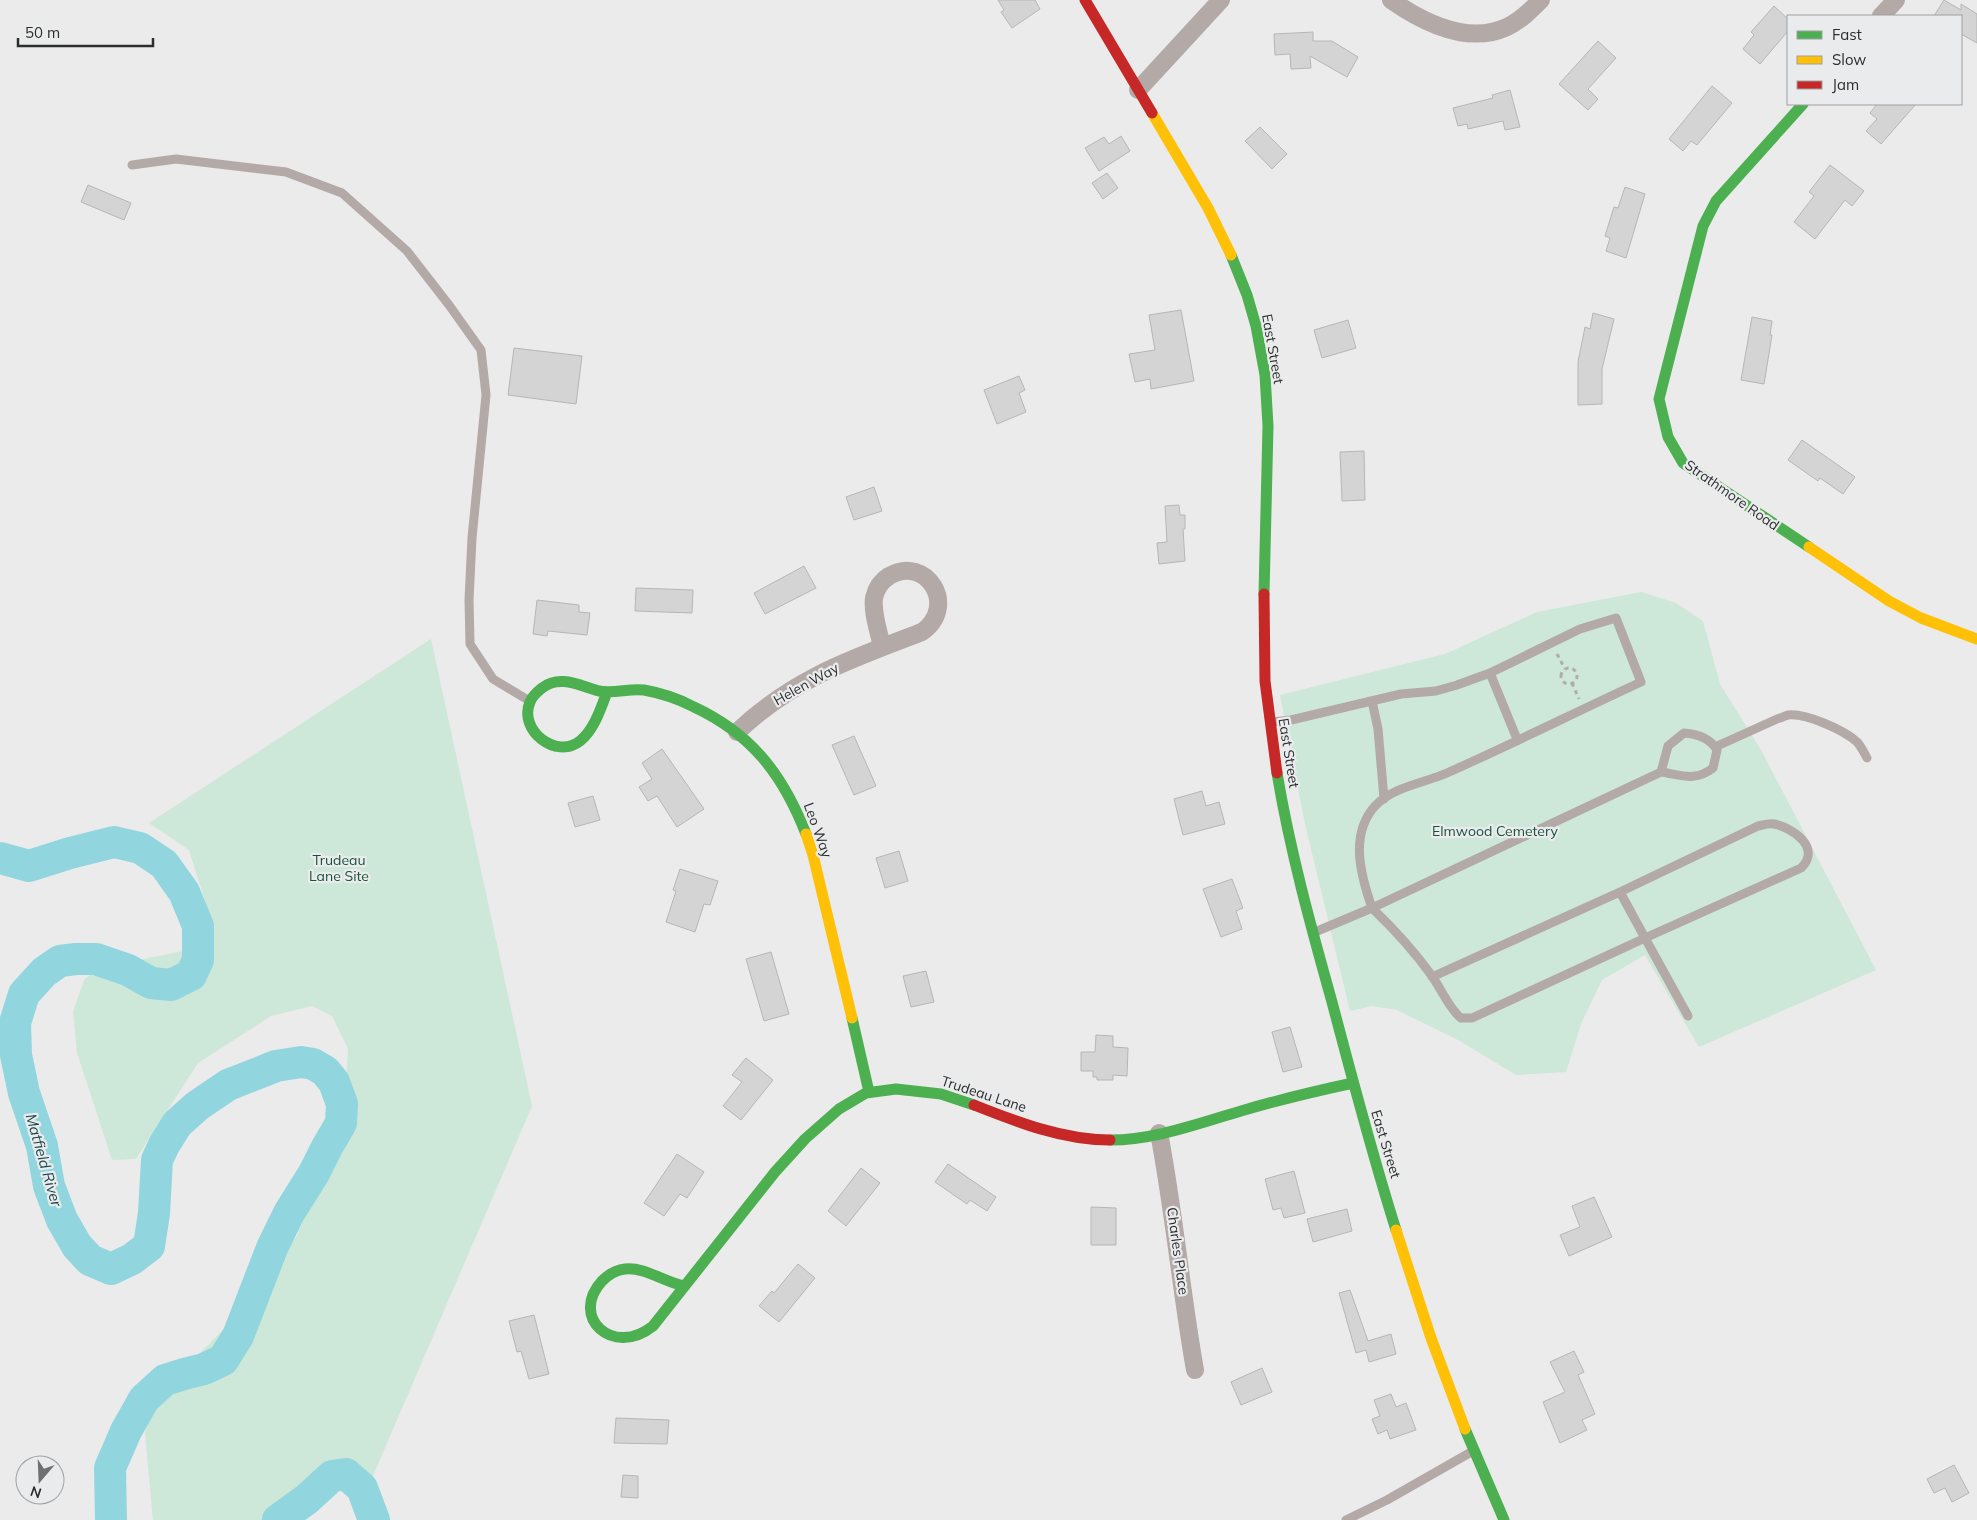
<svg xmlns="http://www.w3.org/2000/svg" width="1977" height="1520" font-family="Mulish,sans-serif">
	<rect width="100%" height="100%" fill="#ebebeb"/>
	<path fill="#cde7d9" d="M1641 592 1676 603 1703 621 1720 684 1761 750 1876 970 1699 1047 1645 955 1602 980 1581 1024 1566 1072 1516 1075 1460 1041 1397 1010 1372 1006 1350 1011 1305 824 1280 695 1445 654 1537 612Z
		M431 639 532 1106 363 1499 344 1486 324 1489 304 1520H153L145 1432 156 1397 231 1322 297 1236 345 1107 348 1049 332 1016 312 1006 271 1016 198 1063 136 1159 112 1160 77 1053 73 1012 84 980 99 968 193 949 202 939 211 920 189 850 149 823Z"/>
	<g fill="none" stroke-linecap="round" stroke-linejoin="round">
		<path stroke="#91d6df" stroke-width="32" d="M0 858 29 866 70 853 114 842 140 848 164 864 184 892 198 926V960L191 975 171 985 151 983 128 970 96 959H76L60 961 44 972 24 994 15 1023 16 1055 24 1093 42 1146 49 1186 62 1220 77 1246 90 1260 111 1269 132 1259 149 1246 154 1213 157 1160 164 1145 177 1124 197 1106 228 1085 276 1066 301 1062 313 1064 325 1071 334 1082 342 1104 341 1123 327 1147 314 1173 289 1213 272 1248 238 1336 223 1360 204 1369 184 1374 165 1380 144 1399 126 1431 110 1468 111 1520
			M278 1520 307 1499 332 1476 346 1474 362 1488 374 1520"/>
	</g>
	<path fill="#d4d4d4" stroke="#b6b6b6" d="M998 0H1035L1040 9 1012 28 1001 12 1004 10Z
		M1944 0 1961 10V4L1977 14V43L1961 34V16H1934Z
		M1774 6 1788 19V31L1760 64 1743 49 1754 35 1751 32Z
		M1313 32V41H1332L1358 57 1347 77 1310 56 1311 68 1291 69 1290 54 1275 55 1274 34Z
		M1598 41 1616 58 1588 89 1598 99 1588 110 1559 84Z
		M1712 86 1732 103 1697 145 1691 141 1683 151 1669 139Z
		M1510 90 1520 127 1505 130 1503 121 1468 129 1467 124 1458 126 1453 108 1493 98 1492 95Z
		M1877 104H1916L1881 144 1866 131 1877 119 1870 113Z
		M1260 127 1287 154 1272 169 1245 141Z
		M1121 136 1130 151 1099 171 1085 148 1104 137 1109 144Z
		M1830 165 1864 191 1852 206 1845 200 1815 239 1794 222 1814 196 1809 192Z
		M1107 173 1118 188 1103 199 1092 183Z
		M88 185 131 203 124 220 81 202Z
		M1625 187 1645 194 1626 258 1606 251 1610 238 1605 236 1614 207 1618 208Z
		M1181 310 1194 381 1151 389 1150 379 1135 382 1129 354 1155 350 1149 315Z
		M1593 313 1614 319 1602 369V404L1578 405V362L1585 327 1590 329Z
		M1752 317 1772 321 1770 335H1772L1764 384 1741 380Z
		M1348 320 1356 348 1322 358 1314 330Z
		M514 348 582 356 576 404 508 395Z
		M1019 376 1025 390 1019 393 1026 412 997 424 984 390Z
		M1802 440 1855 477 1843 494 1820 478 1818 481 1788 460Z
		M1364 451 1365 500 1342 501 1340 452Z
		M874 487 882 511 854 520 846 497Z
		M1179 505 1180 515H1185V529H1183L1185 561 1159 564 1157 543 1167 542 1165 506Z
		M804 566 816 588 765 614 754 593Z
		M636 588 693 590 692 613 635 611Z
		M537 600 579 605V612L590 613 587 635 548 631 547 636 533 634Z
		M854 736 876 786 854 795 832 745Z
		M662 749 704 809 677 827 657 796 648 801 639 787 652 779 642 763Z
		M1202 791 1206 806 1219 802 1225 824 1183 835 1174 799Z
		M593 796 600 820 575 827 568 803Z
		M899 851 908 881 885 888 876 858Z
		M680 869 718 881 710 905 704 904 695 932 666 922 676 891 673 890Z
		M1232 879 1243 908 1236 911 1242 929 1221 937 1203 889Z
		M771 952 789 1014 764 1021 746 959Z
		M926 971 934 1002 911 1007 903 976Z
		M1290 1027 1302 1067 1283 1072 1272 1032Z
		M1096 1035 1113 1036V1047L1128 1048 1127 1076 1113 1075V1080H1097V1077H1093V1071H1081V1052H1095Z
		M746 1058 773 1080 741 1120 723 1106 742 1082 732 1075Z
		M677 1154 704 1172 687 1198 680 1194 664 1216 644 1203Z
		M948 1164 996 1197 987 1211 970 1200 967 1204 935 1182Z
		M861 1168 880 1183 846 1226 828 1211Z
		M1294 1171 1305 1213 1284 1218 1281 1208 1273 1210 1265 1179Z
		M1594 1197 1612 1237 1569 1256 1560 1235 1580 1227 1572 1206Z
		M1091 1207 1116 1208V1245H1091Z
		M1347 1209 1352 1231 1313 1242 1307 1219Z
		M798 1264 815 1278 779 1322 759 1306 772 1291 774 1293Z
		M1350 1290 1368 1341 1391 1334 1396 1354 1369 1362 1366 1350 1356 1353 1339 1293Z
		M534 1315 549 1374 529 1379 521 1351 517 1352 509 1321Z
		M1574 1351 1584 1372 1578 1375 1595 1414 1582 1420 1587 1430 1560 1443 1543 1402 1565 1392 1550 1362Z
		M1262 1368 1272 1392 1241 1405 1231 1382Z
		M1391 1394 1396 1407 1406 1403 1416 1430 1390 1439 1387 1430 1378 1434 1372 1419 1380 1416 1374 1400Z
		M616 1418 669 1420 667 1444 614 1443Z
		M1954 1465 1969 1493 1952 1502 1945 1488 1934 1493 1927 1479Z
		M623 1475 638 1476V1498L621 1497Z"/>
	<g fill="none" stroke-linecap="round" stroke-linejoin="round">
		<path stroke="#b2adab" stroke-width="3" stroke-dasharray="4 4" stroke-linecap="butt" d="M1557 654 1565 669
			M1561 676a8 8 0 1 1 16 0a8 8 0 1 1-16 0Z
			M1572 683 1579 699"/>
		<path stroke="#b3a9a7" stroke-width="9" d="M132 165 176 159 286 172 342 193 407 251 449 305 481 350 486 395 472 538 469 600 470 644 493 679 528 700
			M1490 673 1517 739
			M1372 701 1378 729 1384 799
			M1272 722 1291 720 1401 694 1436 691 1457 685 1490 673 1580 629 1616 618 1641 682C1576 712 1512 744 1447 773 1424 783 1392 787 1375 806 1349 835 1361 876 1372 908L1315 932
			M1715 747 1777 719C1781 718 1785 716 1788 715 1806 713 1844 730 1857 742 1861 746 1864 753 1867 758
			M1661 772 1668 746 1684 733C1698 734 1710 738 1717 750L1713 768C1695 782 1682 775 1661 772L1372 908C1394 929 1414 951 1432 976 1440 987 1450 1010 1461 1018H1472L1645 938 1688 1016
			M1432 977 1620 892 1758 826C1763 825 1769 823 1774 824 1793 828 1822 848 1801 868L1645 938 1620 892
			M1346 1520 1387 1500 1473 1451"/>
		<path stroke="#b3a9a7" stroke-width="18" d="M1391 0C1424 23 1468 45 1507 27 1520 21 1531 10 1541 0
			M1881 16 1896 0
			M1138 90 1221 0
			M737 732C794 678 851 659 922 632 959 606 926 554 889 576 881 581 876 589 874 598 872 613 879 632 882 647
			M1159 1133C1174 1211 1181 1291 1195 1370"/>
		<path stroke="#4caf50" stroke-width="11" d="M1803 104 1716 201 1703 226 1659 399 1668 437 1683 463 1809 547
			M1231 255 1247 295 1256 326 1265 375 1268 426 1264 594
			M607 692C601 708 594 730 580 741 556 760 518 730 530 702 532 696 537 692 542 688 560 674 580 686 599 691 614 694 629 688 644 690 661 693 679 699 694 707 752 734 783 775 806 834
			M1277 773C1290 851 1311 927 1332 1002 1352 1078 1372 1154 1396 1230
			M852 1018 869 1092
			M1110 1140C1155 1140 1199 1123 1241 1111 1278 1100 1316 1091 1353 1083
			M684 1286C664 1282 645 1267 625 1269 616 1270 608 1275 602 1281 569 1317 613 1358 653 1326L775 1172 805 1139 839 1109 866 1093 896 1089 941 1094 974 1105
			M1465 1429 1504 1520"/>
		<path stroke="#ffc107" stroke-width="11" d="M1152 113 1208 208 1231 255
			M1809 547 1889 601 1921 618 1977 639
			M806 834 813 855 852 1018
			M1396 1230 1431 1338 1465 1429"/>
		<path stroke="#c62828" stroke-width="11" d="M1085 0 1152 113
			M1264 594 1265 681 1277 773
			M974 1105C1017 1122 1063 1140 1110 1140"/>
	</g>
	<g text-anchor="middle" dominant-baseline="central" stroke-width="4.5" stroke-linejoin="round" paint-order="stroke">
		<g font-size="14" fill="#2c2d2d" stroke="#eaebec">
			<text transform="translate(1273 349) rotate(80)">East Street</text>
			<text transform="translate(1732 495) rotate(35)">Strathmore Road</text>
			<text transform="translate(806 684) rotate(-29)">Helen Way</text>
			<text transform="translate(1289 753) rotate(81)">East Street</text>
			<text transform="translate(818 830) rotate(70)">Leo Way</text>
			<text transform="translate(984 1094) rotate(18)">Trudeau Lane</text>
			<text transform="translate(1386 1144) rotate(73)">East Street</text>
			<text transform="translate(1178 1251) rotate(82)">Charles Place</text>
		</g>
		<g font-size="14" fill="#175239" stroke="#eaebec">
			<text x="1495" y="831">Elmwood Cemetery</text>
			<text x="339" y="860">Trudeau<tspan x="339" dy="16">Lane Site</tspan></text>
		</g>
		<g font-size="15" font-style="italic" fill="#19474c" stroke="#eaebec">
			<text transform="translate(44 1160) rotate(74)">Matfield River</text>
		</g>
	</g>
	<rect x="1787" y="15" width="175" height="90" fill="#eaebec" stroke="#9e9fa0"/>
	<rect x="1797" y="31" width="25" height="8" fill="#4caf50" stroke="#9e9fa0"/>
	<text x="1832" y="40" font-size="15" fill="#2c2d2d">Fast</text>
	<rect x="1797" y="56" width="25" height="8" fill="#ffc107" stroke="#9e9fa0"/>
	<text x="1832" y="65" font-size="15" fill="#2c2d2d">Slow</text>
	<rect x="1797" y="81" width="25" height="8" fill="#c62828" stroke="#9e9fa0"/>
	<text x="1832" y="90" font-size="15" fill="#2c2d2d">Jam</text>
	<g transform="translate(40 1480) rotate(199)"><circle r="24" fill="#eaebec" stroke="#9e9fa0"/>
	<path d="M0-4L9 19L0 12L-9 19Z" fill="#6f7070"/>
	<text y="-8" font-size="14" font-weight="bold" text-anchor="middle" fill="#2c2d2d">N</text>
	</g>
	<path d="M18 38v8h135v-8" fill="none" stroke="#2c2d2d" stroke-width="2.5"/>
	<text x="25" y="38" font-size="15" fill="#2c2d2d" stroke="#eaebec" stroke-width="4" paint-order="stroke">50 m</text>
</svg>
